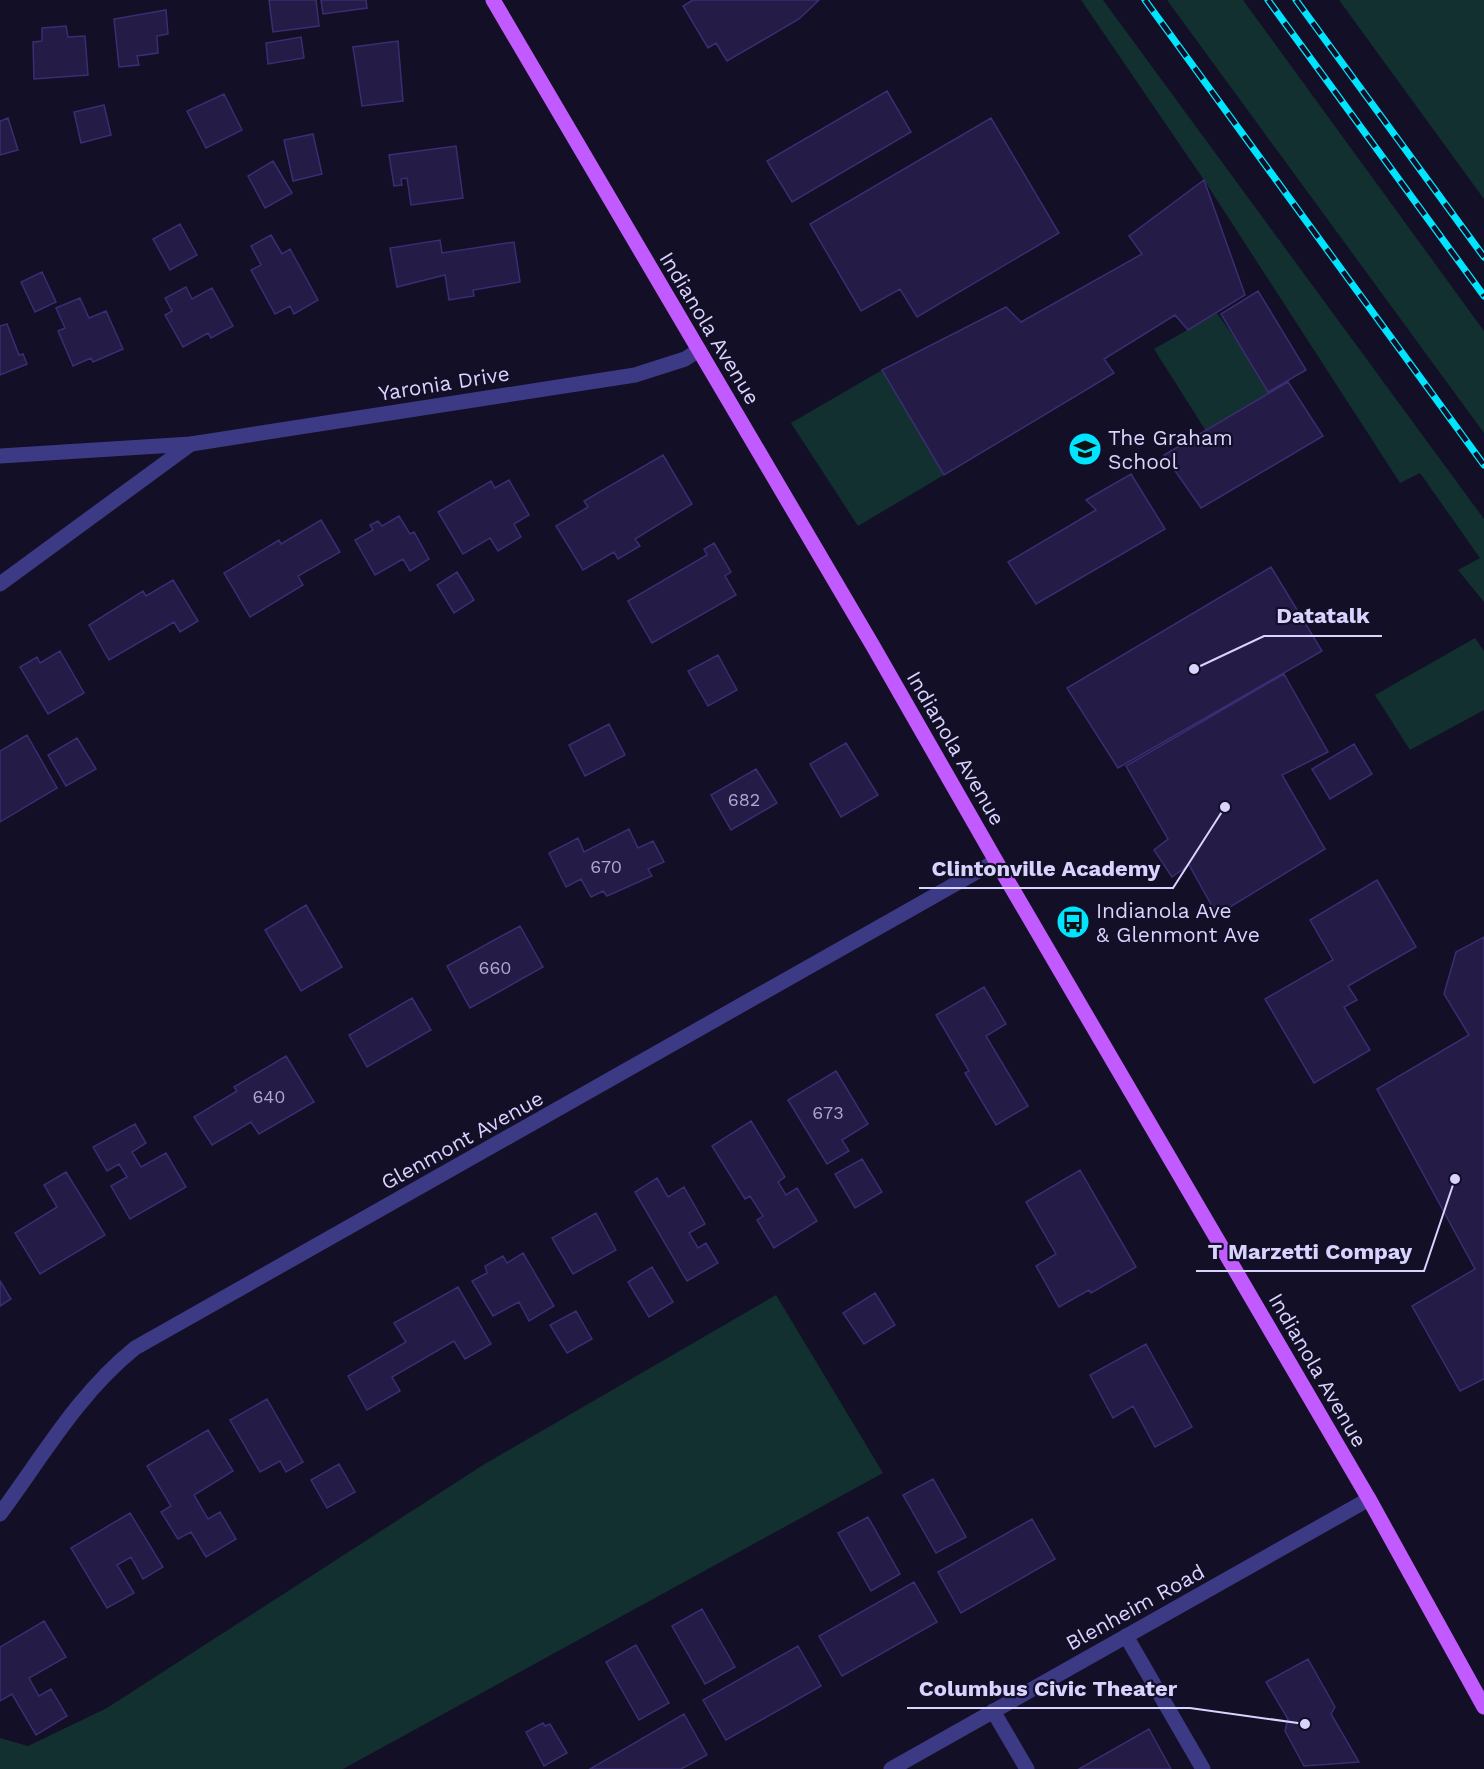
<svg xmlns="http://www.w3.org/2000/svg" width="1484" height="1769" font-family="'Work Sans',sans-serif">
	<rect width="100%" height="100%" fill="#130f26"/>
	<path fill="#12302f" d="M1081 0H1103L1484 519V602L1458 570 1480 558 1420 473 1400 483 1204 180Z
		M1167 0H1243L1484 331V433Z
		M1339 0H1484V199Z
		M1217 313 1274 393 1206 431 1154 349Z
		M882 370 944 475 858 526 791 423Z
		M1475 638 1484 651V710L1410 750 1375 695Z
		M776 1295 883 1473 343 1769H0V1738L28 1746 107 1708 483 1465Z"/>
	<path fill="#241b47" stroke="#3b2d73" stroke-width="1.5" d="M269 0H316L319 26 273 32Z
		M321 0H366L367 8 323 14Z
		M693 0H819L799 19 727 61 716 43 708 48 683 6Z
		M166 10 168 34 157 36 158 53 137 56 139 65 119 67 114 19Z
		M66 26 68 37 85 36 88 75 34 79 33 42 42 41V28Z
		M301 37 304 58 268 64 266 43Z
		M398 41 403 101 362 106 353 47Z
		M887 91 911 132 792 202 767 161Z
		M224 94 242 130 206 148 187 111Z
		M104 105 111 135 81 143 74 112Z
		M8 118 18 150 0 155V121Z
		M991 118 1059 233 917 317 900 289 861 311 810 224Z
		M313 134 322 174 293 181 284 140Z
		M456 146 463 198 411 205 407 178 401 179 402 185 394 186 389 155Z
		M273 161 292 193 265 208 248 176Z
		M1204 180 1245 295 1188 330 1175 315 1104 359 1114 373 944 475 882 370 1006 307 1021 322 1142 254 1129 236Z
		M180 224 197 255 170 270 153 239Z
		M271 235 282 254 290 249 318 300 294 314 290 306 275 314 251 270 261 265 251 246Z
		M440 240 442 253 514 242 520 282 473 290 474 296 449 300 445 275 397 287 390 248Z
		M42 272 56 302 35 312 21 282Z
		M186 287 192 299 212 288 233 326 211 338 208 333 183 347 165 315 172 311 165 298Z
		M1258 291 1306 370 1268 392 1221 314Z
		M80 298 89 318 106 311 123 349 93 362 91 358 73 366 58 331 65 328 56 308Z
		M7 324 19 355 23 354 27 364 0 375V326Z
		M1288 382 1323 436 1201 508 1164 455Z
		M663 455 692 504 635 539 640 546 618 559 614 552 583 570 556 526 588 507 584 501Z
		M1131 474 1165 529 1036 604 1008 562 1096 510 1086 500Z
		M509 480 529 515 514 524 521 537 498 551 490 538 463 554 438 512 491 481 495 488Z
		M399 516 410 534 414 532 429 559 410 571 403 559 375 575 355 540 373 530 370 525 378 521 382 526Z
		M321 520 340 552 298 576 303 585 250 617 224 573 279 540 281 544Z
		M714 543 731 572 725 576 736 595 652 643 628 601 707 555 704 549Z
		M1271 567 1322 651 1118 768 1067 688Z
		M457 572 474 600 454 613 437 585Z
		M173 580 198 621 180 632 174 622 109 660 89 625 143 591 146 596Z
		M60 651 84 693 48 714 20 667 37 657 40 663Z
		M718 655 737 690 708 706 688 671Z
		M1284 674 1328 752 1282 775 1325 849 1217 915 1189 865 1172 877 1154 850 1168 839 1126 766Z
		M609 724 625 755 585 776 569 745Z
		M27 735 57 788 0 822V751Z
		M77 738 96 769 66 786 48 755Z
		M846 743 878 795 841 817 810 764Z
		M1354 744 1372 774 1330 799 1312 769Z
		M756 769 777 803 731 830 711 795Z
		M629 829 638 848 653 841 664 862 648 869 652 876 607 896 603 891 591 897 581 879 566 887 549 853 578 838 584 852Z
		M1377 880 1416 947 1348 986 1357 1000 1344 1007 1370 1050 1314 1083 1265 999 1333 960 1310 920Z
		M306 905 342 967 301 991 265 930Z
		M520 926 543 967 470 1008 447 966Z
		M1484 937V1379L1460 1391 1412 1306 1475 1269 1377 1089 1469 1035 1444 994 1456 952Z
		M984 987 1006 1024 986 1036 1028 1106 996 1125 965 1073 969 1071 936 1015Z
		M412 998 431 1030 367 1067 349 1035Z
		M286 1056 314 1102 259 1134 251 1122 212 1145 194 1117 237 1091 234 1087Z
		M836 1071 868 1124 842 1140 849 1151 827 1164 788 1100Z
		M751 1121 785 1177 778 1182 786 1195 797 1188 817 1221 774 1248 757 1220 763 1216 750 1196 745 1199 712 1146Z
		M135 1124 146 1143 132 1152 141 1167 166 1153 186 1187 130 1219 111 1186 127 1177 119 1164 107 1171 93 1147Z
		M862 1159 882 1192 855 1208 835 1174Z
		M1080 1170 1136 1267 1091 1293 1089 1290 1059 1307 1036 1266 1056 1254 1026 1202Z
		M66 1172 105 1235 40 1274 15 1233 57 1207 44 1185Z
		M657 1178 668 1197 684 1187 705 1224 689 1233 698 1248 706 1243 718 1263 687 1281 635 1192Z
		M596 1213 616 1250 573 1274 552 1238Z
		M523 1253 554 1306 529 1321 519 1302 493 1316 472 1281 487 1273 485 1266 503 1256 507 1263Z
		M652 1267 673 1302 649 1317 628 1282Z
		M0 1281 11 1299 0 1306Z
		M458 1287 491 1344 465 1359 454 1341 392 1377 400 1391 367 1410 348 1376 406 1342 394 1323Z
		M875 1293 895 1325 864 1344 843 1313Z
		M576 1311 592 1339 567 1353 550 1325Z
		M1146 1344 1192 1427 1155 1447 1133 1406 1113 1418 1090 1375Z
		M267 1399 303 1462 286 1472 280 1461 260 1472 230 1420Z
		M208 1430 233 1471 194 1495 208 1519 220 1512 236 1539 206 1557 191 1532 178 1539 161 1512 171 1506 147 1466Z
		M339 1464 355 1492 327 1508 311 1480Z
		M933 1479 966 1537 936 1553 903 1495Z
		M130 1513 163 1567 143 1579 131 1557 117 1565 134 1593 107 1608 71 1548Z
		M868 1517 900 1574 871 1591 838 1533Z
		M1032 1519 1055 1559 961 1613 938 1572Z
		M914 1582 937 1622 842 1676 819 1636Z
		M702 1609 735 1667 705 1684 672 1626Z
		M44 1621 66 1657 29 1678 39 1696 51 1689 67 1716 36 1735 12 1694 0 1701V1647Z
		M636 1645 669 1703 639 1720 606 1662Z
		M798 1646 821 1686 726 1740 703 1700Z
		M1308 1659 1335 1707 1331 1714 1359 1762 1304 1766 1285 1731 1288 1719 1266 1682Z
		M684 1714 707 1755 681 1769H590Z
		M543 1723 545 1726 550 1724 567 1753 544 1766 526 1732Z
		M1149 1729 1171 1769H1079Z"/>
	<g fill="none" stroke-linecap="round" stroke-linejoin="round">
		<path stroke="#3d3a85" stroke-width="15" d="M0 584 191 444
			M1126 1636 1203 1769
			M993 1711 1027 1769"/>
		<path stroke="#3d3a85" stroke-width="15" d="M0 456 191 444 635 375 685 359 699 350
			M0 1514C43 1456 78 1394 135 1348L996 861
			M891 1769 1369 1499"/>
		<path stroke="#c25bff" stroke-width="15" d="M493 0 873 646 996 861 1369 1499 1484 1707"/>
		<g stroke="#00e5ff" stroke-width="7">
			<path id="rail" d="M1145 0 1484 465
				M1268 0 1484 296
				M1296 0 1484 257"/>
		</g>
		<use href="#rail" stroke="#130f26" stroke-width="4.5" stroke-dasharray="14" stroke-linecap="butt"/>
	</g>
	<defs>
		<g id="school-disc" transform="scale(1.725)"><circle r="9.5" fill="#00e5ff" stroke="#130f26"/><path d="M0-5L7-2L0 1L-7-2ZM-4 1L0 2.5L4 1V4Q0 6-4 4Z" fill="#111"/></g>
		<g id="bus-disc" transform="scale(1.725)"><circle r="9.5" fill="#00e5ff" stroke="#130f26"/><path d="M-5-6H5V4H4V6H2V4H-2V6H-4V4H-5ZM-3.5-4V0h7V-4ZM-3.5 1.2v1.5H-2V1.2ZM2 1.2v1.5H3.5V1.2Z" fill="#111"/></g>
	</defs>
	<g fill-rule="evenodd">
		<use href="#school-disc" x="1085" y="449"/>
		<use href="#bus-disc" x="1073" y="922"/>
	</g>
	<g text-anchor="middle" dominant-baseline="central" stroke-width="4.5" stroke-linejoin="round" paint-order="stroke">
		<g font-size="18" fill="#aca6d1">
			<text x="744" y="799">682</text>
			<text x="606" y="866">670</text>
			<text x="495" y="967">660</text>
			<text x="269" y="1096">640</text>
			<text x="828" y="1112">673</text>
		</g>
		<g font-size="21" fill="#d9d4ff" stroke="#130f26">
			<text transform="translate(710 328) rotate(59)">Indianola Avenue</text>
			<text transform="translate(444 383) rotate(-9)">Yaronia Drive</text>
			<text transform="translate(956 748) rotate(60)">Indianola Avenue</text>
			<text transform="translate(462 1140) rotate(-29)">Glenmont Avenue</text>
			<text transform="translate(1318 1370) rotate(60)">Indianola Avenue</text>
			<text transform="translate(1135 1607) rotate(-29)">Blenheim Road</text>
		</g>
		<g font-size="21" fill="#d9d4ff" stroke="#130f26" text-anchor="start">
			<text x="1108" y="437">The Graham<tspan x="1108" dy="24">School</tspan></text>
			<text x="1096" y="910">Indianola Ave<tspan x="1096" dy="24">&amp; Glenmont Ave</tspan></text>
		</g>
	</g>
	<path fill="none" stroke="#d9d4ff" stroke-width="2" d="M1194 669L1264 636H1382M1225 807L1173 888H919M1455 1179L1424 1271H1196M1305 1724L1190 1708H907"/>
	<g fill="#d9d4ff" stroke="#130f26" stroke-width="2">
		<circle cx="1194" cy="669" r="6"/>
		<circle cx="1225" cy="807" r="6"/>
		<circle cx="1455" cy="1179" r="6"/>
		<circle cx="1305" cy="1724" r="6"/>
	</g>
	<g font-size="22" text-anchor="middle" font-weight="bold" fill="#d9d4ff" stroke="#130f26" stroke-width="4.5" stroke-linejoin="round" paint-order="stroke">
		<text x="1323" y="623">Datatalk</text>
		<text x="1046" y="876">Clintonville Academy</text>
		<text x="1310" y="1259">T Marzetti Compay</text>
		<text x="1048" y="1696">Columbus Civic Theater</text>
	</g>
</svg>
